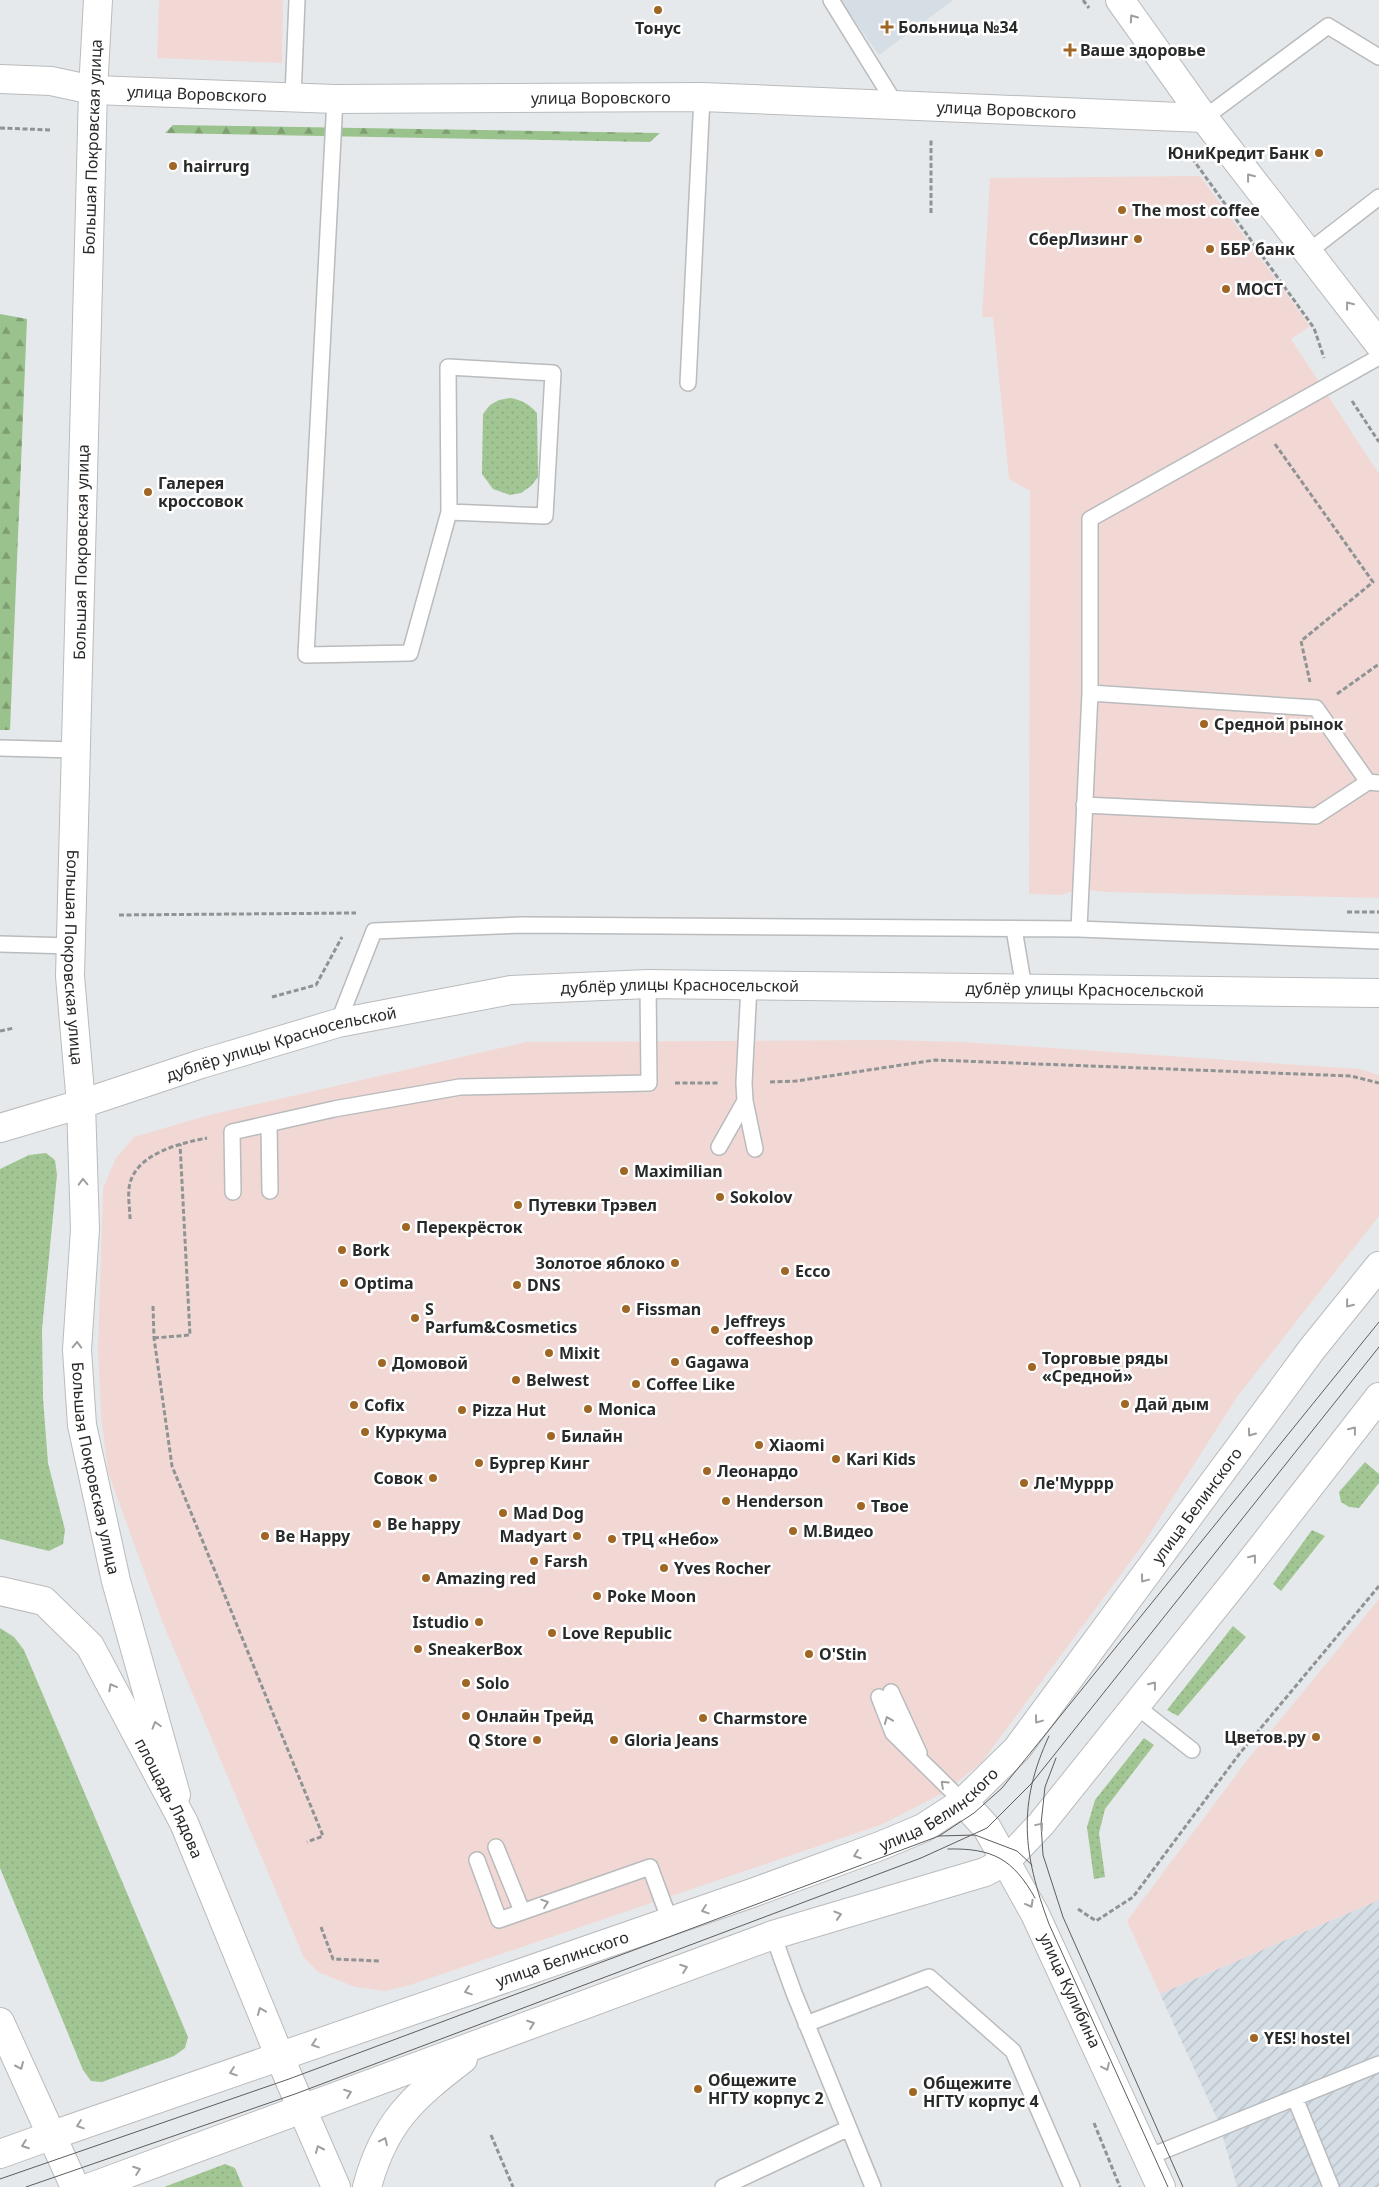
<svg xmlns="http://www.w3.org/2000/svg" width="1379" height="2187" font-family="'Noto Sans',sans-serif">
	<defs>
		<pattern id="industrial-furrows" width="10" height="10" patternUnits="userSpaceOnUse" patternTransform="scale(1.25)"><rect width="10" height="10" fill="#d5dde5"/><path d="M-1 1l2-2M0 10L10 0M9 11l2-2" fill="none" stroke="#b7bec4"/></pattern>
		<pattern id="grass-dots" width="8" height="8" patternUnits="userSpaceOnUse" patternTransform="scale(1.25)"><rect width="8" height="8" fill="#a1c694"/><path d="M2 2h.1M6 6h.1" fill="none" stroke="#8baa80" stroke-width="1.8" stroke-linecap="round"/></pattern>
		<pattern id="forest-firs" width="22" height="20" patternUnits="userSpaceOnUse" patternTransform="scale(1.25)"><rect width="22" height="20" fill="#9ac28c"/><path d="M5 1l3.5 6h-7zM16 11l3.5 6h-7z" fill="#7e9e72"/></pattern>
	</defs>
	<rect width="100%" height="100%" fill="#e6e9eb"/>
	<path fill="#f2d8d5" d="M159 0H283L282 63 157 58Z
		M1200 176 1310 326 1291 339 1379 474V898L1105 892 1081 889 1061 895 1029 894 1030 491 1009 479 993 317H982L990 178Z
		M885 1040 964 1042 1359 1069 1379 1075V1216L1237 1397 1142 1546 982 1762 945 1792 883 1824 410 1985 385 1991 355 1987 318 1972 304 1958 162 1621 108 1472 101 1415 98 1350 103 1188 116 1158 134 1137 209 1115 526 1042Z
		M1379 1599V1900L1160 1994 1127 1921 1248 1759Z"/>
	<path fill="url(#industrial-furrows)" d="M1379 1900V2187H1237L1219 2123 1160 1994Z"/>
	<path fill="#d5dde5" d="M840 0H953L879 55Z"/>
	<path fill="url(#grass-dots)" d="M510 398C522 400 529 404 537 413L538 477 531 486 521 493 510 495 493 489 482 474 483 414 490 405 499 400Z
		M46 1153 55 1160 57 1175 42 1329 43 1398 48 1463 65 1530 63 1544 49 1551 0 1539V1169L29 1155Z
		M1365 1462 1379 1474V1483L1359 1508 1349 1507 1341 1502 1339 1492Z
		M1312 1530 1325 1536 1281 1591 1273 1584Z
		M1233 1626 1246 1637 1178 1716 1167 1710Z
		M0 1628 14 1637 24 1650 188 2037 185 2048 174 2056 102 2082 91 2081 83 2070 0 1868Z
		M1144 1738 1154 1745 1105 1809 1099 1833 1105 1877 1094 1879 1087 1827 1095 1800Z
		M225 2164 235 2168 243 2187H164Z"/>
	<path fill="url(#forest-firs)" d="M173 125 660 133 650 142 165 133Z
		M0 314 27 319 10 730H0Z"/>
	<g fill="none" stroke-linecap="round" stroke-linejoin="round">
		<g stroke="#b9bbbd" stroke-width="18">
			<path id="lane" d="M831 0 896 105
				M293 97 297 0
				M335 99 306 655 410 653 449 512 448 367 553 373 545 516 449 512
				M1204 118 1328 26 1379 57
				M1308 252 1379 197
				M688 383 702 97
				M1090 693V519L1379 357
				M0 748 76 750
				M1084 805 1316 816 1368 782
				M1014 929 1024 988
				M1079 929 1090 693 1316 708 1368 782 1379 783
				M0 944 71 946
				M749 986 744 1083 745 1101 755 1149
				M338 1023 374 931 523 925 1079 929 1379 941
				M269 1124 270 1191
				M719 1147 745 1101
				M233 1192 232 1132 334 1109 460 1087 649 1083 648 984
				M891 1692 919 1753
				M879 1697 893 1733 963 1802
				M1136 1706 1192 1750
				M496 1847 522 1911
				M477 1860 499 1920 650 1867 670 1921
				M773 1935 794 1993 873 2187
				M806 2024 929 1977 1013 2051 1072 2187
				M1295 2098 1331 2187
				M1148 2157 1379 2064
				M723 2187 849 2128"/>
		</g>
		<g stroke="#b9bbbd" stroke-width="30">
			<g id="street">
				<path d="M1120 0 1204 118 1379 344"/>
				<path id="s1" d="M0 79 51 81 93 90 335 99 702 97 1204 118"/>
				<path id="s2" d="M963 1802 987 1828 1035 1914 1161 2187"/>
			</g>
		</g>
		<g stroke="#b9bbbd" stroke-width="30">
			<g id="secondary">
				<path id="s3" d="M98 0 93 90 70 976 81 1104 85 1229 77 1350 82 1425 116 1581 176 1795"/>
				<path id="s4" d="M0 1128 81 1104 201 1064 338 1023 511 990 648 984 1379 993"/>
				<path d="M0 2154 50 2136"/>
			</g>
		</g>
		<g stroke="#b9bbbd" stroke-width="30">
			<g id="primary">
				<path id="s5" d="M0 1591 44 1601 90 1646 184 1823 289 2079 336 2187"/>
				<path d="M0 2022 75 2187"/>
				<path id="s6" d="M50 2136 752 1893 880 1846 923 1828 963 1802 1017 1749 1312 1349 1379 1266"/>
				<path d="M91 2187 773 1935 985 1872 1006 1861 1041 1824 1238 1578 1379 1397"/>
				<path d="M367 2187C384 2123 412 2098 463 2059"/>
			</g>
		</g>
		<path stroke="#909394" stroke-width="3" stroke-dasharray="5 2.5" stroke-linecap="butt" d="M1083 0 1089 8
			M0 128 51 130
			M1192 158 1314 328 1324 358
			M931 213V139
			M1352 401 1379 442
			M1275 444 1373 582 1301 641 1310 682
			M1337 694 1379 664
			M1347 912H1379
			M119 915 356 913
			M272 997 316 985 342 937
			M0 1031 14 1028
			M770 1082 796 1081 935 1060 1351 1076 1379 1083
			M675 1083H719
			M130 1219C130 1208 127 1194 130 1183 138 1153 181 1143 207 1138
			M153 1306 154 1338 172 1466 323 1836 307 1842
			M154 1338 190 1335 180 1144
			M1078 1909 1096 1921 1133 1897 1240 1753 1379 1586
			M321 1927 333 1959 379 1961
			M1094 2123 1120 2187
			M491 2135 513 2187"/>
		<use href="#lane" stroke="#fff" stroke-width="15"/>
		<use href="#street" stroke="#fff" stroke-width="28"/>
		<use href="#secondary" stroke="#fff" stroke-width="28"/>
		<use href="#primary" stroke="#fff" stroke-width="28"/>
		<path stroke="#5c5e5e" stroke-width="1" d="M1049 1736C1017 1805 1023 1854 1049 1924L1168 2187
			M1056 1758 1045 1787 1041 1824 1043 1855 1063 1917 1183 2187
			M939 1836 975 1835 1017 1851 1032 1865
			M948 1849C993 1848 1013 1859 1035 1898
			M0 2179 289 2079 939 1836 974 1813 1002 1788 1379 1322
			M26 2187 295 2094 921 1858 987 1828 1031 1784 1379 1347"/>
	</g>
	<defs><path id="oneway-chevron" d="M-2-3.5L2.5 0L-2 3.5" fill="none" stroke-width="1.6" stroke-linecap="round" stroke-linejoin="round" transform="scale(1.25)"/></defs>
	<g stroke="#9e9f9f">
		<use href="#oneway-chevron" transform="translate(1133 18) rotate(-125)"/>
		<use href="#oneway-chevron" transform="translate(1250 177) rotate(-128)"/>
		<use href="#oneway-chevron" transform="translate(1349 305) rotate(-128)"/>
		<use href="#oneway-chevron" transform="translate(83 1182) rotate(-92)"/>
		<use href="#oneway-chevron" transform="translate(1349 1304) rotate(129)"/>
		<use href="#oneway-chevron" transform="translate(77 1345) rotate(-88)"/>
		<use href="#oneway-chevron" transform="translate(1353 1430) rotate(-52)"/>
		<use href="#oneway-chevron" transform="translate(1251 1433) rotate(126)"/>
		<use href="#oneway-chevron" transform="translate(1253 1558) rotate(-52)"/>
		<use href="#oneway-chevron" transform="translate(1144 1579) rotate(127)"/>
		<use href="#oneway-chevron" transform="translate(1153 1685) rotate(-52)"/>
		<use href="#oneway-chevron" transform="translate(112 1687) rotate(-118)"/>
		<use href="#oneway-chevron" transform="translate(888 1720) rotate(-112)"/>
		<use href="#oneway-chevron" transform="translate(1038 1720) rotate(127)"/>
		<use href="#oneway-chevron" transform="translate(156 1725) rotate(-106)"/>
		<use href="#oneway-chevron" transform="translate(944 1784) rotate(-137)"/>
		<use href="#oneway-chevron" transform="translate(1040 1826) rotate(-50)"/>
		<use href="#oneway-chevron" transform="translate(857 1855) rotate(160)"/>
		<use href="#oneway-chevron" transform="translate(545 1903) rotate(-19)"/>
		<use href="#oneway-chevron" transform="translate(1030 1904) rotate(61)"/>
		<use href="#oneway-chevron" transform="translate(705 1910) rotate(161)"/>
		<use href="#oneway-chevron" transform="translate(838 1915) rotate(-17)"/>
		<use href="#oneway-chevron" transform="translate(684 1968) rotate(-20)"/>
		<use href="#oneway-chevron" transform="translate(468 1991) rotate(161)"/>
		<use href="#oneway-chevron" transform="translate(261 2011) rotate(-112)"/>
		<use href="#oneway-chevron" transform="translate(531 2024) rotate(-20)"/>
		<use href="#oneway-chevron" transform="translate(315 2044) rotate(161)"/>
		<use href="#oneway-chevron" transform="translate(20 2066) rotate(66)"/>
		<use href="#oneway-chevron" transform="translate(1106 2067) rotate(65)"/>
		<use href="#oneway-chevron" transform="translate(233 2072) rotate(161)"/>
		<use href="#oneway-chevron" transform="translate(348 2093) rotate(-21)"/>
		<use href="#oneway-chevron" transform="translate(80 2125) rotate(161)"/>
		<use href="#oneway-chevron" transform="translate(384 2141) rotate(-65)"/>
		<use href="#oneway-chevron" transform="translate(25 2145) rotate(160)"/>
		<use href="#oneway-chevron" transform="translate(319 2149) rotate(-114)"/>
		<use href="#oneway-chevron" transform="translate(137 2170) rotate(-20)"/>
	</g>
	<g fill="#9f6624" stroke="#fff" stroke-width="2">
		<circle cx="658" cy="10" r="5"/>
		<path d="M884.5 19.5h5v5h5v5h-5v5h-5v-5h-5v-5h5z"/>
		<path d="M1067.5 42.5h5v5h5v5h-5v5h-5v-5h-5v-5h5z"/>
		<circle cx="1319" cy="153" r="5"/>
		<circle cx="173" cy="166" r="5"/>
		<circle cx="1122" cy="210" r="5"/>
		<circle cx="1138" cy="239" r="5"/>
		<circle cx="1210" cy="249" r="5"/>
		<circle cx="1226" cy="289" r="5"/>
		<circle cx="148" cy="492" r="5"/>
		<circle cx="1204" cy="724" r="5"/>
		<circle cx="624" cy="1171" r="5"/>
		<circle cx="720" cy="1197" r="5"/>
		<circle cx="518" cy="1205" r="5"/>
		<circle cx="406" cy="1227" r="5"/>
		<circle cx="342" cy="1250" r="5"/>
		<circle cx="675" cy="1263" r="5"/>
		<circle cx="785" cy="1271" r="5"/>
		<circle cx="344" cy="1283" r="5"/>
		<circle cx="517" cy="1285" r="5"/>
		<circle cx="626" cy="1309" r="5"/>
		<circle cx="415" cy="1318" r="5"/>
		<circle cx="715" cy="1330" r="5"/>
		<circle cx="549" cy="1353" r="5"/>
		<circle cx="675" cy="1362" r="5"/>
		<circle cx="382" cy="1363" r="5"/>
		<circle cx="1032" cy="1367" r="5"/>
		<circle cx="516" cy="1380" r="5"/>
		<circle cx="636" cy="1384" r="5"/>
		<circle cx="1125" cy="1404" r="5"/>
		<circle cx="354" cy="1405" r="5"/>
		<circle cx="588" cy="1409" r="5"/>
		<circle cx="462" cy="1410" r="5"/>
		<circle cx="365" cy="1432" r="5"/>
		<circle cx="551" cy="1436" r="5"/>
		<circle cx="759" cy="1445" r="5"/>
		<circle cx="836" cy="1459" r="5"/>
		<circle cx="479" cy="1463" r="5"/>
		<circle cx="707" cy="1471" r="5"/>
		<circle cx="433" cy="1478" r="5"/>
		<circle cx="1024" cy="1483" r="5"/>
		<circle cx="726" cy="1501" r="5"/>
		<circle cx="861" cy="1506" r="5"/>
		<circle cx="503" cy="1513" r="5"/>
		<circle cx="377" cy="1524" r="5"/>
		<circle cx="793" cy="1531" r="5"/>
		<circle cx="265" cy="1536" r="5"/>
		<circle cx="577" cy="1536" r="5"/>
		<circle cx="612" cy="1539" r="5"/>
		<circle cx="534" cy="1561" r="5"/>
		<circle cx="664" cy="1568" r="5"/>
		<circle cx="426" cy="1578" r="5"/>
		<circle cx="597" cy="1596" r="5"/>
		<circle cx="479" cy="1622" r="5"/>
		<circle cx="552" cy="1633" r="5"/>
		<circle cx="418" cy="1649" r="5"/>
		<circle cx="809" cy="1654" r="5"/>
		<circle cx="466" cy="1683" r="5"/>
		<circle cx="466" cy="1716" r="5"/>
		<circle cx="703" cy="1718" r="5"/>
		<circle cx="1316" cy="1737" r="5"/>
		<circle cx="537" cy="1740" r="5"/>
		<circle cx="614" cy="1740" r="5"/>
		<circle cx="1254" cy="2038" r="5"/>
		<circle cx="698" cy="2089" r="5"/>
		<circle cx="913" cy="2092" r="5"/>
	</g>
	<g text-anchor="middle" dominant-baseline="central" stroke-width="5" stroke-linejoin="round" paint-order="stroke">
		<g font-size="16" font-weight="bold" fill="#282929" stroke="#fff" text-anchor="start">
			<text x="898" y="27">Больница №34</text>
			<text x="658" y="28" text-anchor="middle">Тонус</text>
			<text x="1080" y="50">Ваше здоровье</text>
			<text x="1309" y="153" text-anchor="end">ЮниКредит Банк</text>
			<text x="183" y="166">hairrurg</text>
			<text x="1132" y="210">The most coffee</text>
			<text x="1128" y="239" text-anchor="end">СберЛизинг</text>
			<text x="1220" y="249">ББР банк</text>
			<text x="1236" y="289">МОСТ</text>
			<text x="158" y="483">Галерея<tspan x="158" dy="18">кроссовок</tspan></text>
			<text x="1214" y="724">Средной рынок</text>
			<text x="634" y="1171">Maximilian</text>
			<text x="730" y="1197">Sokolov</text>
			<text x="528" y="1205">Путевки Трэвел</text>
			<text x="416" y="1227">Перекрёсток</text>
			<text x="352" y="1250">Bork</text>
			<text x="665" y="1263" text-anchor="end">Золотое яблоко</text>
			<text x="795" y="1271">Ecco</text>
			<text x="354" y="1283">Optima</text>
			<text x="527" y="1285">DNS</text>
			<text x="425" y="1309">S<tspan x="425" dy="18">Parfum&amp;Cosmetics</tspan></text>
			<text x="636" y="1309">Fissman</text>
			<text x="725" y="1321">Jeffreys<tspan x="725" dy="18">coffeeshop</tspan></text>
			<text x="559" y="1353">Mixit</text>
			<text x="1042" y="1358">Торговые ряды<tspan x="1042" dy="18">«Средной»</tspan></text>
			<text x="685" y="1362">Gagawa</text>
			<text x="392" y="1363">Домовой</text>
			<text x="526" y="1380">Belwest</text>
			<text x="646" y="1384">Coffee Like</text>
			<text x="1135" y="1404">Дай дым</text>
			<text x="364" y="1405">Cofix</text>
			<text x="598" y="1409">Monica</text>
			<text x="472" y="1410">Pizza Hut</text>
			<text x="375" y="1432">Куркума</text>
			<text x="561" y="1436">Билайн</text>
			<text x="769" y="1445">Xiaomi</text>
			<text x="846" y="1459">Kari Kids</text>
			<text x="489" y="1463">Бургер Кинг</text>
			<text x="717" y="1471">Леонардо</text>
			<text x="423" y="1478" text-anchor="end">Совок</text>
			<text x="1034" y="1483">Ле'Муррр</text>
			<text x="736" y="1501">Henderson</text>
			<text x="871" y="1506">Твое</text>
			<text x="513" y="1513">Mad Dog</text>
			<text x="387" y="1524">Be happy</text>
			<text x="803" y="1531">М.Видео</text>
			<text x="275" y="1536">Be Happy</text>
			<text x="567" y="1536" text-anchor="end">Madyart</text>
			<text x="622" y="1539">ТРЦ «Небо»</text>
			<text x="544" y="1561">Farsh</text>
			<text x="674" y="1568">Yves Rocher</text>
			<text x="436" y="1578">Amazing red</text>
			<text x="607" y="1596">Poke Moon</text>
			<text x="469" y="1622" text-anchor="end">Istudio</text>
			<text x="562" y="1633">Love Republic</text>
			<text x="428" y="1649">SneakerBox</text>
			<text x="819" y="1654">O'Stin</text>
			<text x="476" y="1683">Solo</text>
			<text x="476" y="1716">Онлайн Трейд</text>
			<text x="713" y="1718">Charmstore</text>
			<text x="1306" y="1737" text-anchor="end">Цветов.ру</text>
			<text x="527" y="1740" text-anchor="end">Q Store</text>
			<text x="624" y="1740">Gloria Jeans</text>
			<text x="1264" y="2038">YES! hostel</text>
			<text x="708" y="2080">Общежите<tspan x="708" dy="18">НГТУ корпус 2</tspan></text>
			<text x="923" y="2083">Общежите<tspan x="923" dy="18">НГТУ корпус 4</tspan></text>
		</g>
		<g font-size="16" fill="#282929" stroke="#fff">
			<text stroke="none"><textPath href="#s1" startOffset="198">улица Воровского</textPath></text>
			<text stroke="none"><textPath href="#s1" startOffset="602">улица Воровского</textPath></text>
			<text stroke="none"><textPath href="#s1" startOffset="1008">улица Воровского</textPath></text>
			<text transform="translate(92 147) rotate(-88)">Большая Покровская улица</text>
			<text transform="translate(81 552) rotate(-89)">Большая Покровская улица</text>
			<text stroke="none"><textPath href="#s3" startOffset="958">Большая Покровская улица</textPath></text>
			<text stroke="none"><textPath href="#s4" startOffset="699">дублёр улицы Красносельской</textPath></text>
			<text stroke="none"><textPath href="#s4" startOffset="1104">дублёр улицы Красносельской</textPath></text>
			<text stroke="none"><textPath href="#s4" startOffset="294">дублёр улицы Красносельской</textPath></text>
			<text stroke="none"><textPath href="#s3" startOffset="1471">Большая Покровская улица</textPath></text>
			<text stroke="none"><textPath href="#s6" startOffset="1352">улица Белинского</textPath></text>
			<text stroke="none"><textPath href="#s5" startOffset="281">площадь Лядова</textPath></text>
			<text stroke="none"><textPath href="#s6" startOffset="949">улица Белинского</textPath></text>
			<text stroke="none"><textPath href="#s6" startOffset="542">улица Белинского</textPath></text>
			<text stroke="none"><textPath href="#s2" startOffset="218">улица Кулибина</textPath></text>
		</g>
	</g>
</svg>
